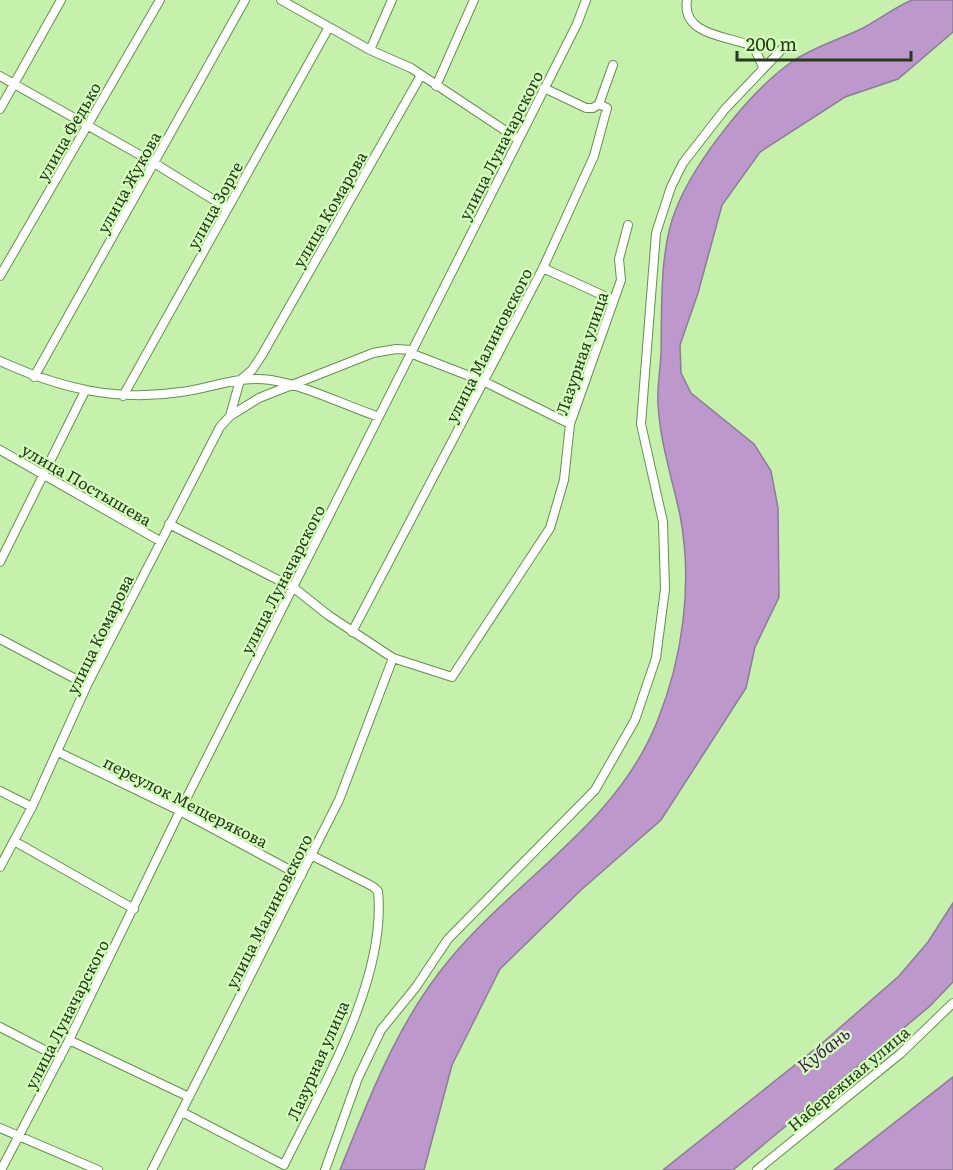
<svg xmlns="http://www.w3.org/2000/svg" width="953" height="1170" font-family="Literata,serif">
	<rect width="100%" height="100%" fill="#c5f1ac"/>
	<path fill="#bc98cd" stroke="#8f7b98" stroke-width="1.5" d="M912 0H953V32L898 79 845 97 760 152 722 205 698 293 680 345 681 373 691 393 754 444 771 471 778 508 779 597 755 647 746 688 661 820 581 890 500 969 452 1065 424 1170H340C370 1096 398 1021 450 959 518 877 615 826 657 722 683 658 693 583 680 515 672 478 660 442 658 404 657 388 660 371 661 355 662 310 659 250 676 209 695 161 751 90 793 61 814 47 841 39 863 28 880 19 895 7 912 0Z
		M953 903V982L930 1006 733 1170H663L820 1045 899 976 928 942Z
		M953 1077V1170H834Z"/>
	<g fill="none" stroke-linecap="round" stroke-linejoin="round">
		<g stroke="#678f4e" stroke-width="10">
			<path id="minor" d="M281 0 370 50 411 68 518 139
				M687 0C681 37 732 36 754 47L763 67
				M370 50 392 0
				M0 76 154 163 227 208
				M436 86 474 0
				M544 88 586 108H593L599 104
				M0 109 61 0
				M543 268 613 300
				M0 276 160 0
				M410 353 485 382 570 424
				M0 361C59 388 116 402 181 392 212 388 239 375 271 380 307 386 344 405 379 417
				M34 377 245 0
				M123 396 329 27
				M230 416 240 380 252 370 262 355 420 77
				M0 450 160 541
				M169 524 294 588 328 615 393 658 452 677 550 528 564 480 570 424 621 280 619 259 628 225
				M0 562 85 391
				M352 632 543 268 594 156 607 108 599 104 613 65
				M0 639 87 685
				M58 752 180 811 301 876
				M0 791 32 807
				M14 841 134 909
				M0 867 32 807 87 685 220 427 230 416 259 398 373 353 396 349 411 350
				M0 1027 60 1058
				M69 1040 189 1097
				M182 1112 284 1165C322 1087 387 980 378 891L372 886 311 855
				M0 1128 98 1170
				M1 1170 69 1040 180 811 577 24 586 0
				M152 1170 339 800 393 658
				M325 1170 358 1078 381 1030 416 987 448 939 595 790 635 720 656 658 665 589 663 522 641 424 656 233 671 187 683 163 725 109 786 45
				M757 1170 900 1054 953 1003"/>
		</g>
		<use href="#minor" stroke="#fff" stroke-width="8"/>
	</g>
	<g text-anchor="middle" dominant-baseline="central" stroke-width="4.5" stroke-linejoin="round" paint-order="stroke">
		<g font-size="16" fill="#27381d" stroke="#d2ffb9">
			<text transform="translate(68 131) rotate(-60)">улица Федько</text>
			<text transform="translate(500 145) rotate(-63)">улица Луначарского</text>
			<text transform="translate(128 182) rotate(-61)">улица Жукова</text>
			<text transform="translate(214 205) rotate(-61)">улица Зорге</text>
			<text transform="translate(329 209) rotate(-60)">улица Комарова</text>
			<text transform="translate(488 345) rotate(-63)">улица Малиновского</text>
			<text transform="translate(581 353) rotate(-71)">Лазурная улица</text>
			<text transform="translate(87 484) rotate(30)">улица Постышева</text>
			<text transform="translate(282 579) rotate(-63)">улица Луначарского</text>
			<text transform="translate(99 634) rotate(-64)">улица Комарова</text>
			<text transform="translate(186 801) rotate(27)">переулок Мещерякова</text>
			<text transform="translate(268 911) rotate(-63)">улица Малиновского</text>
			<text transform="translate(66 1014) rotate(-63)">улица Луначарского</text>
			<text transform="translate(317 1060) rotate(-66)">Лазурная улица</text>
			<text transform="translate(848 1078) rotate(-40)">Набережная улица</text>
		</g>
		<g font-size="18" font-style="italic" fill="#461859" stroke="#d2ffb9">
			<text transform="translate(823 1049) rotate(-38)">Кубань</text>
		</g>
	</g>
	<path d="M737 51v9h174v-9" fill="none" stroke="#27381d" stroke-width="3"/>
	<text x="746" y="51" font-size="18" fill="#27381d" stroke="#d2ffb9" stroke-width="4.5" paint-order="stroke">200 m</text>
</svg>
